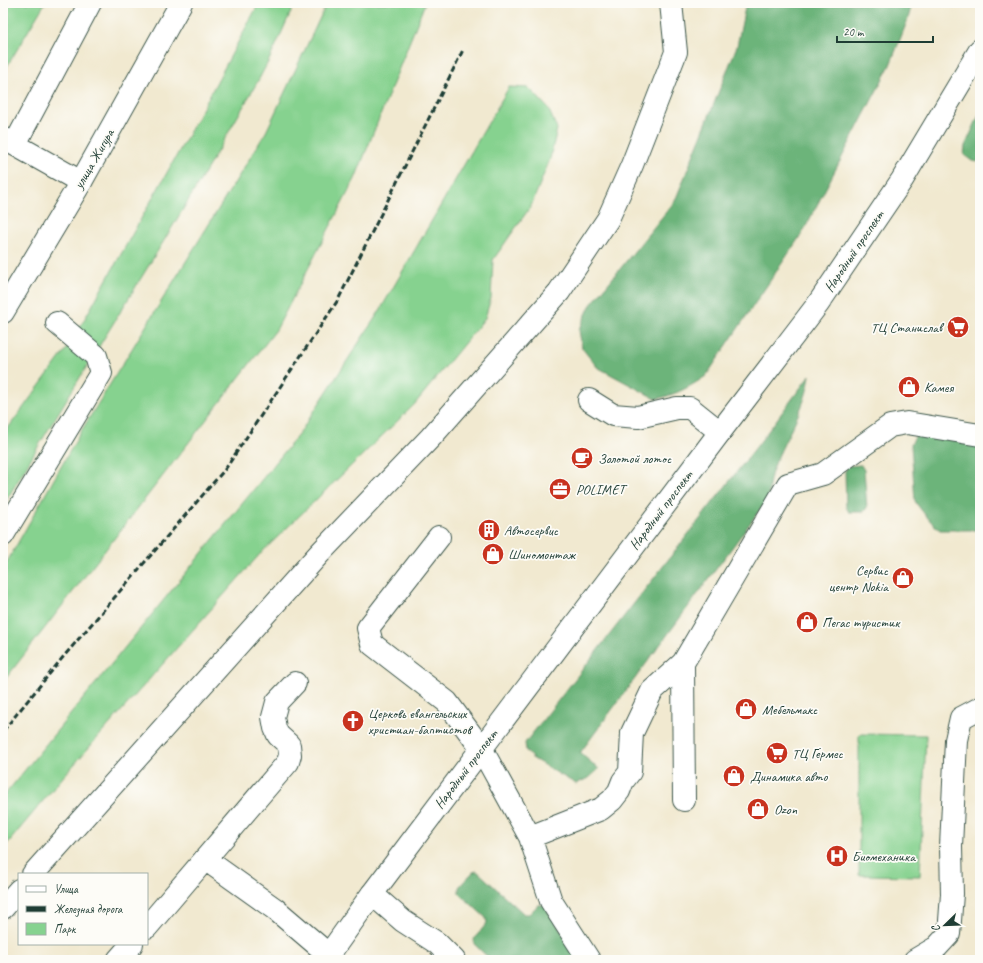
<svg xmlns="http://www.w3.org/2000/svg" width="983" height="963" font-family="Caveat,sans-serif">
	<rect width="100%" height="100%" fill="#fdfcf7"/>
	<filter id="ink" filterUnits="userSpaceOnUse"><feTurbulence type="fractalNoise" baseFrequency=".025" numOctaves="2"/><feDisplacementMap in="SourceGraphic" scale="8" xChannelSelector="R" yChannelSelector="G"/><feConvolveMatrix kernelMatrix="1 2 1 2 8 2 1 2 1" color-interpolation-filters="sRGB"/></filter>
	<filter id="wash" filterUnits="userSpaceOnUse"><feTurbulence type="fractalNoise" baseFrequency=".012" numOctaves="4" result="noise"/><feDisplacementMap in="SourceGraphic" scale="16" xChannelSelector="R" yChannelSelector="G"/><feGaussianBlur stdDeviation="0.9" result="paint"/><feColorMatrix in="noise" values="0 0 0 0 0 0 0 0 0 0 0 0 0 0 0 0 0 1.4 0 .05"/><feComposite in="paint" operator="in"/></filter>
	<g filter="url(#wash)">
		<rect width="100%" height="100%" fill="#f1e9d0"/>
		<path fill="#86d28f" stroke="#528862" d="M3 3H45L3 73Z
			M259 3H295C283 28 273 55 259 79 178 224 86 363 3 506V435L71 343 191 130Z
			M327 3H425L355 179 276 330 3 682V569L83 428 266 132Z
			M509 87 529 88 548 108 557 129 550 159 531 206 493 260 491 298 485 318 414 405 260 554 63 777 3 849V797L299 434 379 312Z
			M859 734 926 735 920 876 859 875Z"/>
		<path fill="#6cb47a" stroke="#467857" d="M746 3H912L908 19 890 65 803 232 706 376C690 387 675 395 656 399L597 367 582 348 579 330 590 306 675 201 737 46Z
			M980 113V160L977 162 972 161 964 155 965 146Z
			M810 375C806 411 782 440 771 475 769 482 769 491 768 499L580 753 599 769 588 778 576 784 532 758 526 751 525 743 757 446Z
			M916 435 980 442V530H940C934 526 918 507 915 501L911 444Z
			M861 465 864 470 867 508 863 512H849L846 507 845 471 848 466Z
			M477 871 524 914H529L538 905H544L581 960H491L474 944V939L487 923 486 918 459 893V887L473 872Z"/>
	</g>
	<g filter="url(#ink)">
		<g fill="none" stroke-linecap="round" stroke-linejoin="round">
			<g stroke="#3e574b" stroke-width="24">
				<path id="minor" d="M3 138 81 182
					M15 144 90 3
					M589 400 613 415 638 417 677 408H690L720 432
					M3 535 101 373 96 356 57 323
					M439 537 368 628 372 644 447 702 481 748 530 837 551 901 589 960
					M683 663 684 800
					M530 837 601 809 612 800 619 791 623 781 630 772 632 733 652 691 683 663 788 484 823 474 890 426 907 423 980 435
					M205 859 275 909 329 955
					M33 874 319 554 431 437 559 292 608 219 632 165 676 52 671 3
					M372 894 403 921 437 943 454 960
					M3 908 19 890
					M147 927 288 762 290 755 289 745 278 735 275 728 273 717 277 702 295 683
					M118 960 132 944
					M915 960 937 947 949 934 952 894 951 847 956 740 961 718 980 708"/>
			</g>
			<g stroke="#3e574b" stroke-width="24">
				<path id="major" d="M3 312 81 182 181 3
					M325 960 372 894 720 432 818 304 902 180 980 50"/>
			</g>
			<use href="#minor" stroke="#fff" stroke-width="22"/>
			<use href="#major" stroke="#fff" stroke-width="22"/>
			<path stroke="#1f3d34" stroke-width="3" stroke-dasharray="6 3" stroke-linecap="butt" d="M3 731 64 656 226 468 338 300 463 50"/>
		</g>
	</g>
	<defs>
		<g id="supermarket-disc" transform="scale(1.15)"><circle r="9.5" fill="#c8321e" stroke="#fdfcf7"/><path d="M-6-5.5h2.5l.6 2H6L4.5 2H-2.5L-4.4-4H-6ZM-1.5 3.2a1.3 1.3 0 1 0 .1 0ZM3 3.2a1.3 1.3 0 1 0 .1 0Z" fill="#fff"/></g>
		<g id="shop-disc" transform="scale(1.15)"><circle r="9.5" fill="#c8321e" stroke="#fdfcf7"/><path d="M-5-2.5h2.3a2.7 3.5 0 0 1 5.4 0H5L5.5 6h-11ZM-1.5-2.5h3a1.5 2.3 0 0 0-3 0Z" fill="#fff"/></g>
		<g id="cafe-disc" transform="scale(1.15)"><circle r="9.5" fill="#c8321e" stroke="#fdfcf7"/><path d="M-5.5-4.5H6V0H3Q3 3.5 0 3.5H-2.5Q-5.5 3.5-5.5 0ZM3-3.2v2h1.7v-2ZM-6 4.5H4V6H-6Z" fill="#fff"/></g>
		<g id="office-disc" transform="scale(1.15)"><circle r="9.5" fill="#c8321e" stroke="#fdfcf7"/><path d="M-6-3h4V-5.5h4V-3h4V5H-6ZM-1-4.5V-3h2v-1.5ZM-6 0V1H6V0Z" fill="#fff"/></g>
		<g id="building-disc" transform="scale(1.15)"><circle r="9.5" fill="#c8321e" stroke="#fdfcf7"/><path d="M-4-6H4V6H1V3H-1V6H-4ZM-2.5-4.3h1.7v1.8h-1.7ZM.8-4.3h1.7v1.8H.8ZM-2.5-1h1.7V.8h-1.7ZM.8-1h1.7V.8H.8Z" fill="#fff"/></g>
		<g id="church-disc" transform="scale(1.15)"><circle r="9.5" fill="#c8321e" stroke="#fdfcf7"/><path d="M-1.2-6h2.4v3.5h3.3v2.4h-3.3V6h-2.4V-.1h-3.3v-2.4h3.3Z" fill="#fff"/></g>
		<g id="hospital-disc" transform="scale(1.15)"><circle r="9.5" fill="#c8321e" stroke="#fdfcf7"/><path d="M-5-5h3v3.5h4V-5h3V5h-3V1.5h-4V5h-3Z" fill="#fff"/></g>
	</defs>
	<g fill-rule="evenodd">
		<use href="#supermarket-disc" x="958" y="327"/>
		<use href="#shop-disc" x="909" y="387"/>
		<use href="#cafe-disc" x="582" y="458"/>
		<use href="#office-disc" x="560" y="489"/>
		<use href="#building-disc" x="489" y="530"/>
		<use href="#shop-disc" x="493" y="554"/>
		<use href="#shop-disc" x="903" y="578"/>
		<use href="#shop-disc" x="807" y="622"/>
		<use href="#shop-disc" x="746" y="709"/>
		<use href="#church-disc" x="353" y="721"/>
		<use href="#supermarket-disc" x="777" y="753"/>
		<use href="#shop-disc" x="734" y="776"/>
		<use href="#shop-disc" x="758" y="809"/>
		<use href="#hospital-disc" x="837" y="856"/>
	</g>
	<g text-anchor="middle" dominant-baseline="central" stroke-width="3.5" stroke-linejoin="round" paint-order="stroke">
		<g font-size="14" fill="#1f3d34" stroke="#fdfcf7">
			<text transform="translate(94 159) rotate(-60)">улица Жигура</text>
			<text transform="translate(854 251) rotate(-56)">Народный проспект</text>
			<text transform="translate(661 510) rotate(-53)">Народный проспект</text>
			<text transform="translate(466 769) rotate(-53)">Народный проспект</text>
		</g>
		<g font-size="14" fill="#1f3d34" stroke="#fdfcf7" text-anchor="start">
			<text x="942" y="327" text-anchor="end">ТЦ Станислав</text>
			<text x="924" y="387">Камея</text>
			<text x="598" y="458">Золотой лотос</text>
			<text x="576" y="489">POLIMET</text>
			<text x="504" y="530">Автосервис</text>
			<text x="508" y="554">Шиномонтаж</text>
			<text x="888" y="570" text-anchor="end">Сервис<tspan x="888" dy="16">центр Nokia</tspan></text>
			<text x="822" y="622">Пегас туристик</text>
			<text x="762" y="709">Мебельмакс</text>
			<text x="368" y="713">Церковь евангельских<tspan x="368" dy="16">христиан-баптистов</tspan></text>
			<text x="792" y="753">ТЦ Гермес</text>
			<text x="750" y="776">Динамика авто</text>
			<text x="774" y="809">Ozon</text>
			<text x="852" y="856">Биомеханика</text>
		</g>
	</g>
	<rect width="983" height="963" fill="none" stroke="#fdfcf7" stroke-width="16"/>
	<rect x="18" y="873" width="130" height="72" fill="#fdfcf7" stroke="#a4b0a9"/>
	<rect x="26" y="886" width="20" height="6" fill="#ffffff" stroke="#a4b0a9"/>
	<text x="54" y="893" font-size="12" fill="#1f3d34">Улица</text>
	<rect x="26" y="906" width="20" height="6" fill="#1f3d34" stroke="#a4b0a9"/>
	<text x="54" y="913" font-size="12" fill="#1f3d34">Железная дорога</text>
	<rect x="26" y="923" width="20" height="12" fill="#86d28f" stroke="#a4b0a9"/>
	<text x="54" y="933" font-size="12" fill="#1f3d34">Парк</text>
	<g transform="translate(945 925) rotate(247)" stroke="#fdfcf7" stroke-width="3" paint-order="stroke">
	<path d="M0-3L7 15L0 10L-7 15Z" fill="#1f3d34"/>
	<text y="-6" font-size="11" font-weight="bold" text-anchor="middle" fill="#1f3d34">С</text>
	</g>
	<path d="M837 36v6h96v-6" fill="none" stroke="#1f3d34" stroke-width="2"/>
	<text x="843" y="36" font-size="12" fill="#1f3d34" stroke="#fdfcf7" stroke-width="3" paint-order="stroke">20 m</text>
</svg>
